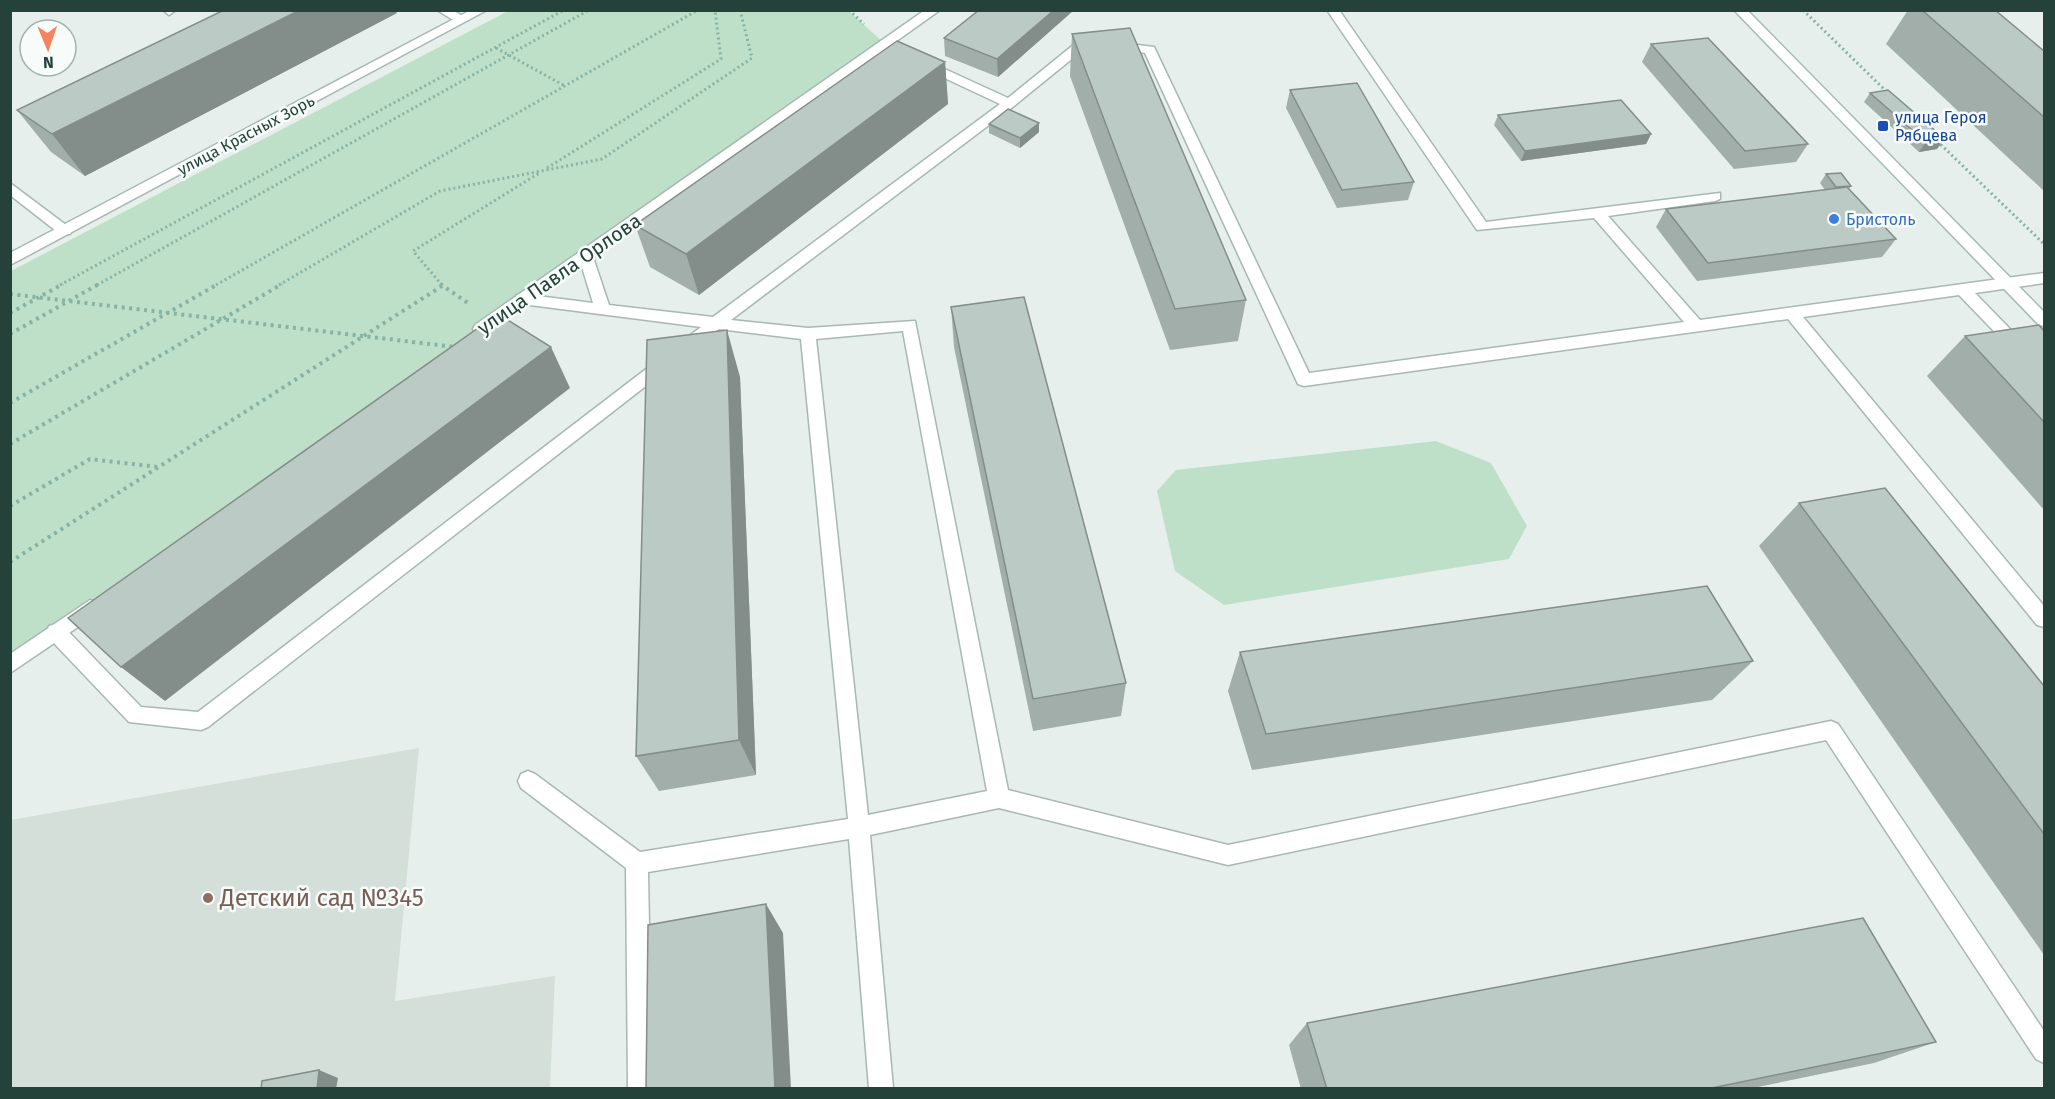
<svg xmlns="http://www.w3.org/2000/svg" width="2055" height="1099" font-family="'Fira Sans',sans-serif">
	<rect width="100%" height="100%" fill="#e6efeb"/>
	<path fill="#d4dfda" d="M419 748 395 1001 555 976 550 1088H11V820Z"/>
	<path fill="#bfe0c8" d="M508 11H849L886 45 11 665V271Z
		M1436 441 1491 463 1527 526 1509 559 1224 605 1175 571 1157 491 1176 470Z"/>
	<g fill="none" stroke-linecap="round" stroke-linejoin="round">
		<g stroke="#a8b8b2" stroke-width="3">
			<path id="service" d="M163 10H176L169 15Z
				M437 10H453L468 20 458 23Z
				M1327 10H1339L1486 222 1720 193V199L1715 201 1608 216 1700 320 2044 273V283L1975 293 2044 364V379L2038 377 1959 295 1803 317 2044 606V627L2037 625 1788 319 1304 386 1298 384 1145 53 1089 45 1014 106 731 320 808 328 915 321 1008 790 1228 845 1831 721 1838 724 2044 1031V1063L2036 1059 1826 740 1228 865 999 808 870 835 893 1088H869L849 839 648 872 652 1088H628L626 868 521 788 518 781 521 774 528 771 535 774 640 852 848 819 801 339 719 329 208 727 201 730 129 722 49 638 47 632 49 626 56 624 63 626 141 707 198 712 701 327 522 304 517 303 514 299 517 295 522 294 593 303 578 254 585 249 592 254 609 305 713 317 1000 104 921 67 919 64 925 60 1008 98 1082 38 1154 47 1309 373 1684 322 1594 218 1477 230ZM903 331 987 791 868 815 816 339Z
				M10 183 70 228 72 231 70 234H60L10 195Z"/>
		</g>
		<g stroke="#a8b8b2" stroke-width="3">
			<path id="minor" d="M471 10H487L10 265V253Z
				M925 10H940L487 333H475L473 329 475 325Z
				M90 600 97 602 99 608 97 614 10 673V654Z"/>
		</g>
		<g stroke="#a4bbb3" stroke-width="3">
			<path id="secondary" d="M1734 10H1747L2044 312V326L2039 325Z"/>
		</g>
		<path stroke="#86b3a5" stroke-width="3" stroke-dasharray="2 3" stroke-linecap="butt" d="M849 10 864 24
			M1803 10 1889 94
			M496 48 565 86
			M1937 141 2044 244
			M547 168 721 59 715 10
			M60 285 564 10
			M97 285 589 10
			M216 285 698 10
			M279 285 440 191 602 159 752 58 740 10
			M442 285 413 251 541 172"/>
		<path stroke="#86b3a5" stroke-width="4" stroke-dasharray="3 4.5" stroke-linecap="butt" d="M440 284 468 303
			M10 294 455 347
			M10 313 63 284
			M10 334 99 284
			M10 403 218 284
			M10 444 282 284
			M10 506 90 459 158 467
			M10 562 442 286"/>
		<use href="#service" fill="#fff" fill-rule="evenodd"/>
		<use href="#minor" fill="#fff" fill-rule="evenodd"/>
		<use href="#secondary" fill="#fff" fill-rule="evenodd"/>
	</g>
	<path fill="#a1aea9" d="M979 10H1074L998 77 945 56 944 38Z
		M1908 10H1995L2044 51V191L1886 44Z
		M397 13 85 176 51 152 17 110Z
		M1072 34 1246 300 1238 341 1170 350 1070 76Z
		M1651 44 1808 144 1796 162 1734 169 1642 62Z
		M945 62 948 104 699 295 650 267 635 225Z
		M1290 90 1414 182 1408 200 1337 208 1286 108Z
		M1870 93 1937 149 1919 152 1864 102Z
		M1498 115 1651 134 1646 144 1521 161 1494 125Z
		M1039 123V132L1020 148 989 133V124Z
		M1826 174 1851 186 1849 189 1896 239 1882 257 1697 281 1656 227 1666 209 1825 190 1820 183Z
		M951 307 1126 683 1121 716 1033 731 954 347Z
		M2044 331V510L1927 376 1965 336Z
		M740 377 756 775 659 791 636 756Z
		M1799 503 2044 686V955L1759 546Z
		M1240 652 1753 661 1712 700 1252 770 1228 691Z
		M1307 1023 1936 1042 1874 1063 1748 1089H1301L1289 1045Z"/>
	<path fill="#838d89" d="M300 10H395L397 13 85 176 52 134Z
		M1054 10H1074L998 77 997 59Z
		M945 62 948 104 699 295 686 254Z
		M1039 123V132L1020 148V138Z
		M1651 134 1646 144 1521 161 1525 151Z
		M1945 139 1937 149 1919 152 1926 142Z
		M727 330 740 377 756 775 739 740Z
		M551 347 570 388 165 701 121 667Z
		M766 904 783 933 791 1089H775Z
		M319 1070 338 1078 336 1089H317Z"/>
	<path fill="#bbcac4" stroke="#838d89" stroke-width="1.5" d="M224 10H300L52 134 17 110Z
		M979 10H1054L997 59 944 38Z
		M1922 10H1995L2044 51V117Z
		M1130 28 1246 300 1175 309 1072 34Z
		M1708 38 1808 144 1745 151 1651 44Z
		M897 41 945 62 686 254 635 225Z
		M1357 83 1414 182 1342 190 1290 90Z
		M1888 90 1945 139 1926 142 1870 93Z
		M1621 100 1651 134 1525 151 1498 115Z
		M1008 109 1039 123 1020 138 989 124Z
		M1841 173 1851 186 1836 187 1826 174Z
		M1847 187 1896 239 1708 263 1666 209Z
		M1024 297 1126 683 1033 699 951 307Z
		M498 314 551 347 121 667 68 618Z
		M2039 325 2044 331V422L1965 336Z
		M727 330 739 740 636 756 647 340Z
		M1885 488 2044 686V834L1799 503Z
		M1707 586 1753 661 1266 734 1240 652Z
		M766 904 775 1089H646L648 925Z
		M1863 918 1936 1042 1707 1089H1327L1307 1023Z
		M319 1070 317 1089H261L262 1081Z"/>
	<rect fill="#1a4fb4" stroke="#f7fbf9" stroke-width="2" x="1877" y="120" width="12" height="12" rx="3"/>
	<circle fill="#3f7fe0" stroke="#f7fbf9" stroke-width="2" cx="1834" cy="219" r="6"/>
	<circle fill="#8d6e63" stroke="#f7fbf9" stroke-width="2" cx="208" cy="898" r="6"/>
	<g text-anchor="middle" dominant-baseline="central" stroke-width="5" stroke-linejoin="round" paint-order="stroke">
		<g font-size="16" fill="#164399" stroke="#f7fbf9" text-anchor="start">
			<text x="1895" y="117">улица Героя<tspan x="1895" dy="18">Рябцева</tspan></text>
		</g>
		<g font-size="16" fill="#24423a" stroke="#f7fbf9">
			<text transform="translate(246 135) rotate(-28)">улица Красных Зорь</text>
		</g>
		<g font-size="16" fill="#366cbe" stroke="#f7fbf9" text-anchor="start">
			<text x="1846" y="219">Бристоль</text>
		</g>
		<g font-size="20" fill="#24423a" stroke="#f7fbf9">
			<text transform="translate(559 274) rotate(-35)">улица Павла Орлова</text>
		</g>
		<g font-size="24" fill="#785e54" stroke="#f7fbf9" text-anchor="start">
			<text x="220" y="898">Детский сад №345</text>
		</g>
	</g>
	<rect width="2055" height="1099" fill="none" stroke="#24423a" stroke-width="24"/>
	<g transform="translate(48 48) rotate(178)"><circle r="28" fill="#f7fbf9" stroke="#a3b1ad" stroke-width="1.5"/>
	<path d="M0-4.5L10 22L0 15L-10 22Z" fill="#f4845f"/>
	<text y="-9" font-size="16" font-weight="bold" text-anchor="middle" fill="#24423a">N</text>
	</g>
</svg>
